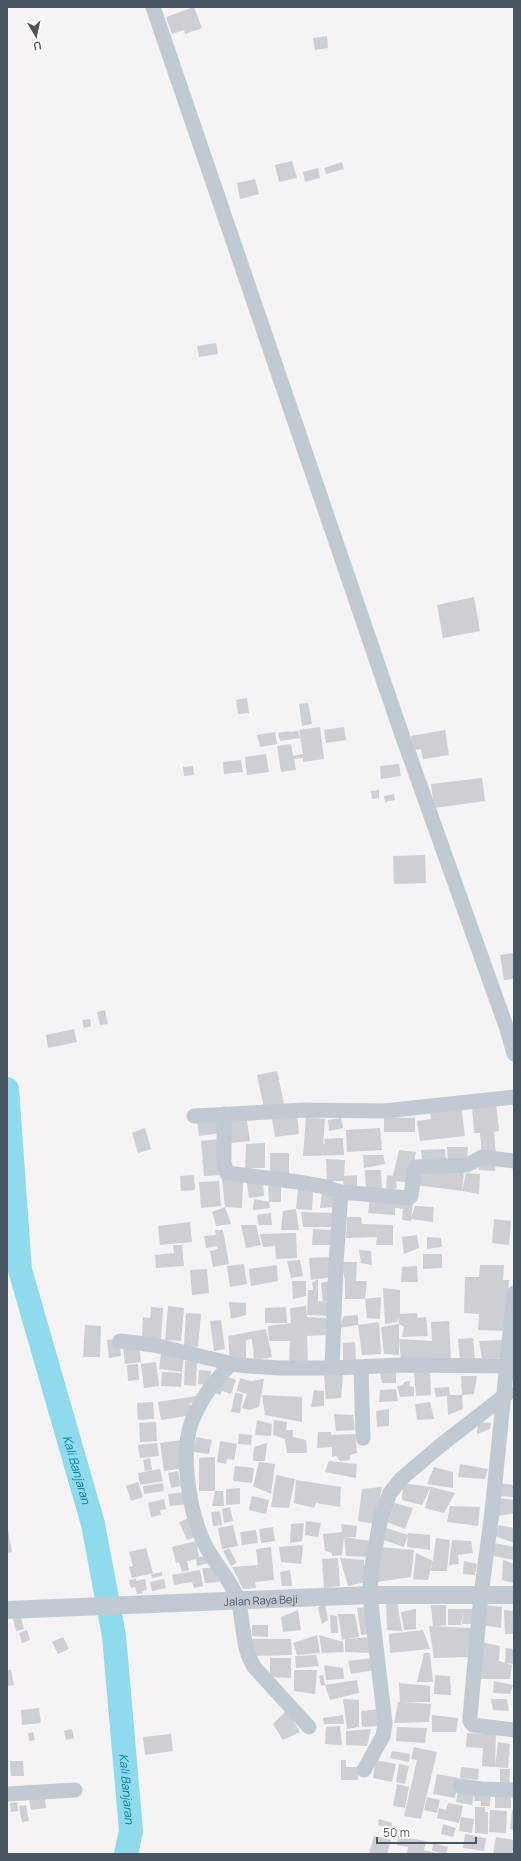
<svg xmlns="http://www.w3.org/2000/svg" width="521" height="1861" font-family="Manrope,sans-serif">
	<rect width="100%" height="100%" fill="#f5f3f3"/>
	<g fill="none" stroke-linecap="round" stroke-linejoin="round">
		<path stroke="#90daee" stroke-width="24" id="s1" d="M7 1089 20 1270 93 1524 114 1636 131 1831 126 1854"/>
	</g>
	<path fill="#cdcfd5" d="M194 7 202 28 185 34 184 30 172 34 166 17Z
		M327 36 328 48 315 50 313 38Z
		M292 161 297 178 279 182 275 165Z
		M342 162 344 169 326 174 324 168Z
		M318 168 320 178 305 182 303 172Z
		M255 179 259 194 240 199 237 183Z
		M216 343 218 354 199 357 197 346Z
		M474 597 480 631 443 638 437 605Z
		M247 698 249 713 238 714 236 700Z
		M308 703 312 724 302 726 299 704Z
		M320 727 324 759 303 762V758L294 759 296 770 281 772 277 746 291 744 293 756 303 754 299 730Z
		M344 727 346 740 326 743 324 730Z
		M445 730 449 755 423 759 421 749 414 750 411 736Z
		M289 731V732L298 731 300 738 280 741 278 733Z
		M275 732 277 744 260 747 257 735Z
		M266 754 269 772 247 775 245 757Z
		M241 760 243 772 224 774 223 762Z
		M399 764 401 776 381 779 380 766Z
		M193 766 194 775 184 776 183 767Z
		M482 778 485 801 434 808 431 784Z
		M379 790V798L372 799 371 791Z
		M394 794 395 800 385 802 384 796Z
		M425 855 426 883 394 884 393 856Z
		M514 953V979L504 980 500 955Z
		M105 1010 108 1024 100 1025 97 1012Z
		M90 1019 91 1026 84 1028 82 1020Z
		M74 1029 77 1042 48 1048 46 1035Z
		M277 1071 284 1104 264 1108 257 1075Z
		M496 1103 499 1131 494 1132 496 1154 482 1155 480 1133H474L472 1105Z
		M461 1105 465 1136 420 1141 417 1121 431 1119 430 1108Z
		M246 1115 250 1141 230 1143 227 1118Z
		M297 1115 299 1134 275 1137 272 1119Z
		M218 1116 220 1133 199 1136 197 1120Z
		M306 1117 325 1119 323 1144 325 1143 324 1139 343 1138 344 1155 303 1156Z
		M384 1117 415 1118V1132H384Z
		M341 1118 343 1128 329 1131 328 1120Z
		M145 1128 151 1149 138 1153 132 1133Z
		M380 1128 382 1150 347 1152 346 1130Z
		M219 1139 222 1175 204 1176 201 1141Z
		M265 1143V1168H245L246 1144Z
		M447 1147H468L467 1159 448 1163Z
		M445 1149 446 1160 423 1164 421 1150Z
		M399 1150 416 1152 410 1183 396 1181 397 1188 386 1191 387 1175 393 1176Z
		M270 1153H289V1175L270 1176Z
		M363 1155H383L385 1164 364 1168Z
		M326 1159 345 1160 344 1176 357 1175V1188L344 1189 343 1181H327Z
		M478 1160 496 1161 495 1171 479 1170Z
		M417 1167 464 1171 462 1191 415 1185Z
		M365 1170H381L382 1193H366Z
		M466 1173 480 1174 479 1194 462 1191Z
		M194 1175 195 1190 181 1191 180 1176Z
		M246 1178 263 1179 264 1196 249 1198Z
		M222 1179H243L242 1208 225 1207Z
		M219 1181 221 1206 201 1208 199 1182Z
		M281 1181V1202H269L268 1182Z
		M298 1189 313 1190 312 1210 296 1209Z
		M322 1192 337 1193V1207L320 1208Z
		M370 1197 413 1201 411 1221 402 1220 403 1209 395 1208V1215L368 1213Z
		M254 1199 269 1202 270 1208 253 1210Z
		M415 1206 434 1207 433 1222 411 1219Z
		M225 1207 231 1224 216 1226 212 1212Z
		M296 1209 299 1230H281L283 1211Z
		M301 1212 333 1213 334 1227H303Z
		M271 1213 272 1225H259L257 1215Z
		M347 1217H361L362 1224 393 1225V1245H376L377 1237 346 1238Z
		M494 1219 511 1221 509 1245 492 1243Z
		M190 1222 192 1242 160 1245 158 1226Z
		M241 1225H256L261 1245 246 1248Z
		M313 1229 333 1230 331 1245H312Z
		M215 1230H223L229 1264 213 1267 210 1251 218 1249 217 1246 206 1248 204 1236 216 1235Z
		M296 1233 297 1258 276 1259 275 1246 263 1247 260 1234Z
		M417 1235 419 1248 404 1254 402 1237Z
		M427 1237 441 1238 442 1247 427 1249Z
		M173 1245H182L184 1266 156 1268 155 1255 174 1253Z
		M359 1250 371 1251 372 1265 361 1263Z
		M423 1254H442V1268L423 1269Z
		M333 1257 332 1277 311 1280 309 1258Z
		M300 1260 303 1276 291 1278 287 1261Z
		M341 1262H357L356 1281H367L365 1299H345V1281Z
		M244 1264 247 1284 230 1287 227 1266Z
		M277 1265 278 1281 251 1286 249 1269Z
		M480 1265H504L503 1280H509L507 1331 478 1330 479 1314 464 1313 465 1277H479Z
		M417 1266 418 1282H401L402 1267Z
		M207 1269 209 1293 192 1295 190 1270Z
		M318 1279V1301L331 1303V1316L307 1315 308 1290H313L312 1283Z
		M292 1281H306V1296L293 1299Z
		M329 1281 334 1300 323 1302 321 1283Z
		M383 1288 400 1290V1314L417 1313 418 1318 426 1317 428 1336 402 1337 404 1327 399 1324 398 1318 397 1322 385 1324Z
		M381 1297 380 1319 367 1318 365 1299Z
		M229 1302 246 1303V1315L231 1319Z
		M168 1306 184 1308 181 1341 165 1340Z
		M306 1306 307 1317 327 1318 328 1335 307 1336 308 1363 289 1365 290 1341H269L268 1326 291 1323 290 1308Z
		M151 1307 163 1308 161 1339 142 1337 143 1317 150 1318Z
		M286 1307 287 1323H265V1308Z
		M186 1313 201 1314 198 1347 184 1346Z
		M358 1315V1325L379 1322 381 1354 362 1355 358 1325 339 1328 344 1316Z
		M221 1320 225 1349 214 1351 210 1321Z
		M449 1321 451 1360H401L399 1339V1355L384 1354 381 1327 399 1324V1339L432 1341 431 1322Z
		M85 1325 101 1326 100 1357H83Z
		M266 1329 272 1357 254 1360 252 1339 246 1340V1358L230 1360 228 1336Z
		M473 1338 475 1359 460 1361 458 1339Z
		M119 1339 121 1356 109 1358 107 1340Z
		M502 1340V1358L482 1359 479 1341Z
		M355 1342 356 1360 343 1361V1343Z
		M139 1344 141 1362 125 1364 123 1346Z
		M161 1354 184 1356 182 1372 159 1369Z
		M185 1361H197L196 1386 184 1385Z
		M156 1362 159 1386 144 1388 141 1364Z
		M138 1364 139 1380 128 1381 127 1365Z
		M199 1370 211 1371 209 1385 198 1384Z
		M396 1371V1383H382L380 1373Z
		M414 1371H430L431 1395 416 1396Z
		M162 1372 182 1373 181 1387 161 1386Z
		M343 1374 341 1398 326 1399 324 1375Z
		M222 1375 236 1380 231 1394 222 1391 220 1395 215 1393Z
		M461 1376H477L474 1394 462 1395 463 1409 448 1415 447 1396 436 1397 434 1388 449 1387 450 1395H462Z
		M240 1378 250 1381 264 1379 259 1407 249 1410 242 1408 247 1394 237 1391Z
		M410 1381 409 1386 414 1387V1396L400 1397 397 1386 403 1385 404 1382Z
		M396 1389 398 1401 379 1402 380 1390Z
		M314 1390 324 1391V1406L311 1407Z
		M235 1393 243 1394 240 1413 231 1412Z
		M262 1395 302 1397V1422L265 1415Z
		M196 1396 197 1402 190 1403 192 1415 161 1420 158 1402Z
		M153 1402 154 1419 138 1420 137 1403Z
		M430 1402 434 1419 417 1420 415 1404Z
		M389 1409V1426L377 1427 376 1411Z
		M334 1414 353 1415 355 1430 336 1431Z
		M257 1420 272 1424 271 1436 255 1435Z
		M274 1420 287 1422 286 1430H293V1437L306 1440 307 1453H287L285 1439 273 1435Z
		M156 1422 157 1441 140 1442 139 1423Z
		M478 1422 491 1423 490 1429 477 1434Z
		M318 1432H331V1435L355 1434 357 1453 350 1455V1460L340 1461 336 1456 332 1457V1447L317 1448Z
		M239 1434 252 1435 251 1445 238 1444Z
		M196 1437 212 1440 209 1454 193 1452Z
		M182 1440 185 1468 164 1471 160 1443Z
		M220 1441 237 1444 234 1460 227 1459 226 1464 217 1462Z
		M157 1443 159 1456 140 1458 138 1445Z
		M267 1443 265 1461H253L254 1447Z
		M215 1457V1491H199V1458Z
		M150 1458 152 1470 145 1471 143 1460Z
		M329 1461 357 1464 356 1478 325 1472Z
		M259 1462 275 1464 271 1494 253 1486Z
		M460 1464 488 1469 485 1479 458 1477Z
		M235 1466 254 1468 252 1483 233 1481Z
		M434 1467 453 1472V1488L427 1484Z
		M160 1469 163 1481 140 1485 138 1473Z
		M178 1471 181 1486 171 1488 168 1473Z
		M276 1475 295 1479 289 1508 271 1507Z
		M296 1480 341 1487 340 1507 316 1503 314 1508 294 1503Z
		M138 1482 143 1497 131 1501 126 1486Z
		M163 1483 164 1491 144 1494 143 1486Z
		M403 1483 431 1487 455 1493 444 1513 425 1508 431 1487 422 1505 402 1500Z
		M500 1483 514 1485V1497L498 1496Z
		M382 1487 380 1498 384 1499 375 1524 358 1521 362 1489Z
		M240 1488V1504L226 1505V1489Z
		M215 1491H223L224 1506H212Z
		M187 1492 188 1504 170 1506 168 1494Z
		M252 1496 269 1500 266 1514 249 1510Z
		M500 1498 514 1500V1513L499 1516Z
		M164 1499 166 1509 160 1510 161 1515 151 1517 148 1503Z
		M394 1503 413 1508 405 1529 384 1521Z
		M450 1506 480 1507 478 1526 447 1522Z
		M230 1507 233 1521 224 1523 222 1509Z
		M220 1511 222 1525 213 1526 211 1512Z
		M192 1517 200 1535 187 1540 179 1522Z
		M306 1521 321 1523 318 1537 305 1535Z
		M304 1523 302 1541 290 1543 291 1524Z
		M341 1524 357 1526 356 1537H344L371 1541 370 1557 346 1556 344 1537 342 1555 332 1556V1553L325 1551 323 1534 342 1532Z
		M7 1525 12 1552 7 1553Z
		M233 1525 238 1546 222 1549 218 1528Z
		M499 1525 514 1528V1543L495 1536Z
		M273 1527 275 1541 261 1543 259 1529Z
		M383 1527 408 1535 404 1547 383 1540Z
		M256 1530 258 1543 242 1545 240 1532Z
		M408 1533 430 1535V1550L407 1547Z
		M436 1538 450 1540 447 1571H431L432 1563 428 1580 413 1579 416 1553 433 1561Z
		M452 1540 471 1541 473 1553 458 1555 459 1564 449 1565Z
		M196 1541 199 1557 210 1555 212 1562 197 1566 196 1559 187 1561 189 1570 182 1572 179 1562 176 1563 172 1547Z
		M494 1543 514 1547V1560L494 1556Z
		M303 1545 301 1564 281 1562 279 1547Z
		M271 1547 274 1580 255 1582 256 1588 243 1589 232 1567 258 1565 256 1549Z
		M381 1547 414 1550 411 1577 377 1582Z
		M146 1548 153 1573 132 1578 129 1567 133 1566 129 1552Z
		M229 1548 237 1563 231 1566 223 1551Z
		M338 1558 340 1586 324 1588 322 1559Z
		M340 1558 364 1560 366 1582 348 1586Z
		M503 1560 514 1564V1583L502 1580Z
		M464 1561 477 1564 475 1575 463 1574Z
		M202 1568H216L219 1582 205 1583Z
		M200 1570 203 1586 194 1588 192 1582 174 1585 172 1575Z
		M290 1570 292 1586H282L280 1572Z
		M162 1572V1576L152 1578 151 1574Z
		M136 1579V1581L145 1579 147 1590 142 1591 143 1593 137 1594 135 1587 131 1588 129 1580Z
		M164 1579 166 1588 152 1591 150 1582Z
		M397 1601 402 1631 387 1630 386 1603Z
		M325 1603 328 1620 322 1624 318 1608Z
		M431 1605H446V1625L433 1627Z
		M484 1605 502 1607 501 1628 482 1625Z
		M368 1607 372 1634 361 1635 357 1608Z
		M416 1609V1629L404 1630 401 1612Z
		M448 1609H473L472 1624H462L463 1611 461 1625H448Z
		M298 1610 301 1630 283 1632 281 1617Z
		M504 1610 514 1611V1634H505Z
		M338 1614H355L359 1637 345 1639 373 1637 372 1653 345 1652V1639L342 1640Z
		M330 1615 337 1616 338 1633H331Z
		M21 1617 24 1629 16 1631 13 1619Z
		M252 1625H268V1637L252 1636Z
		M429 1626 471 1628 469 1657 434 1658Z
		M27 1630 30 1640 22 1643 19 1633Z
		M423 1630 430 1649 390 1653 389 1634Z
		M317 1635 320 1653 297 1655 293 1643Z
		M319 1635 343 1642 344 1652 322 1653Z
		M63 1637 69 1649 58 1654 52 1642Z
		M251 1639H291L292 1655 251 1656Z
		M482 1642 500 1646 499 1661 512 1665 510 1679H478Z
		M506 1648 514 1649V1664L505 1663Z
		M424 1653H430L433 1682H417Z
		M316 1655 319 1666 296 1668 295 1656Z
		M270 1658H291V1678L270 1677Z
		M373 1658 374 1670 351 1674 348 1661Z
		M324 1665 343 1668 344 1679 326 1680Z
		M7 1670H11L14 1685 7 1686Z
		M294 1670H317L315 1694 294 1691Z
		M323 1675 325 1685 357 1680 359 1693 330 1700 325 1685 321 1686 319 1676Z
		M435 1675 450 1676 451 1695 434 1694Z
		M494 1681 513 1685 510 1694 493 1693Z
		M399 1683 430 1686V1702H403L431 1704 429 1722 394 1723 398 1702H400Z
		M343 1699 359 1700V1727L347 1729Z
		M491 1699H507L509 1711 493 1710Z
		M39 1708 41 1723 22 1725 21 1710Z
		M380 1709 379 1726 362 1727 361 1711Z
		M287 1710 300 1732 283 1740 273 1724Z
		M343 1715 344 1724H324L323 1718Z
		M432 1715 458 1718 456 1732H432Z
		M340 1726 342 1745 325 1744 326 1727Z
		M397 1727 427 1728 425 1743 396 1741Z
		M72 1729 74 1738 66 1740 64 1731Z
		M371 1729 367 1746 346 1745V1731Z
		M33 1732 35 1740 29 1741 28 1733Z
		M467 1733 496 1734 495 1767 482 1766 483 1748 466 1747Z
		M171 1734 173 1751 145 1755 143 1737Z
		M498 1742 510 1744 508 1768 495 1767Z
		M414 1747 437 1752 421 1819 404 1816 417 1760 411 1759Z
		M392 1751 410 1754 409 1762 390 1758Z
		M341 1760H346V1767H358V1780H341Z
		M376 1760 396 1764 392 1782 373 1778Z
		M10 1761H23L24 1776H11Z
		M399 1764 409 1766 405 1784 396 1782Z
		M461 1767 479 1769 478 1780 460 1778Z
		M500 1769H510L509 1788 500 1787Z
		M437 1774 459 1778 455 1798 433 1794Z
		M397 1784 409 1787 405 1808 393 1806Z
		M459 1786 475 1789 472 1805 456 1802Z
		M475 1790 491 1791 490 1806H481V1801H474Z
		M495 1791H511V1808H495Z
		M45 1797 46 1808 31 1810 29 1799Z
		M427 1797 440 1800 437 1813 424 1810Z
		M17 1802 18 1811 11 1812 10 1803Z
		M448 1803 463 1806 459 1823 437 1818 439 1808 446 1810Z
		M26 1805 29 1821 22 1822 19 1806Z
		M475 1807H485V1812H488V1834L475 1833Z
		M490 1810 507 1811 506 1833 489 1832Z
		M512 1810 514 1811V1830L510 1829Z
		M461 1817 474 1819 472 1833 459 1831Z
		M379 1819 392 1823 391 1829 378 1825Z
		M443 1824 456 1828 453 1837 441 1834Z
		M465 1834 486 1838 484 1851 463 1848Z
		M374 1836 391 1840 387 1854H369Z
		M398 1836 426 1841 424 1850 439 1854H407L408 1847 397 1845Z
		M496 1837 514 1840V1854H493Z
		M433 1843 448 1847 446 1854 432 1851Z"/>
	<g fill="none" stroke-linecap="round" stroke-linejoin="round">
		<path stroke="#c1cad2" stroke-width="15" d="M153 7 401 732 507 1029 514 1054
			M224 1114V1163L227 1173 298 1182 326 1187 341 1192 336 1263 332 1368
			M194 1116 305 1110 384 1111 514 1097
			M341 1192 408 1198 411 1196 415 1167 467 1165 482 1157 514 1161
			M514 1293 492 1512 481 1595 470 1717V1721L473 1725 514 1730
			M120 1341 154 1345 237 1365 279 1368H332L400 1365 507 1366
			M231 1364C214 1381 199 1401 191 1424 180 1456 190 1513 204 1543 214 1563 231 1580 239 1601 240 1605 240 1611 241 1616 244 1634 244 1652 255 1668L309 1727
			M361 1367 363 1438
			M364 1770 383 1736 385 1723 370 1595 371 1572 381 1516 390 1493 401 1479 441 1445 508 1393
			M460 1786 481 1789 514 1790
			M7 1794 75 1790"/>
		<path stroke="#c1cad2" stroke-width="18" id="s2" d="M7 1610 370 1595H514"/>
	</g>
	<g text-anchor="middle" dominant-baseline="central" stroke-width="3" stroke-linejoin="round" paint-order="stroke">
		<g font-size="11" fill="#4a5661" stroke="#fff">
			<text stroke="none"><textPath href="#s2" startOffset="254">Jalan Raya Beji</textPath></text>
		</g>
		<g font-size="12" font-style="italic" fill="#0c7c9b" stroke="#fff">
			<text stroke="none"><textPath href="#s1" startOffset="389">Kali Banjaran</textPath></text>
			<text stroke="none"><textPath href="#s1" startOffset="713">Kali Banjaran</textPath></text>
		</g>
	</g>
	<rect width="521" height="1861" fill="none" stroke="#4a5661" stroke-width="16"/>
	<g transform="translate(36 36) rotate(171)" stroke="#ffffff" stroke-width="3" paint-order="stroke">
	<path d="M0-3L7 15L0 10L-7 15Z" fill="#4a5661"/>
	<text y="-6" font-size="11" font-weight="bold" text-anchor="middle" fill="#4a5661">U</text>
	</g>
	<path d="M377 1837v6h99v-6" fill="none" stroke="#4a5661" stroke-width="2"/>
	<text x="383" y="1837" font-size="12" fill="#4a5661" stroke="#ffffff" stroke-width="3" paint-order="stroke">50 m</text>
</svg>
